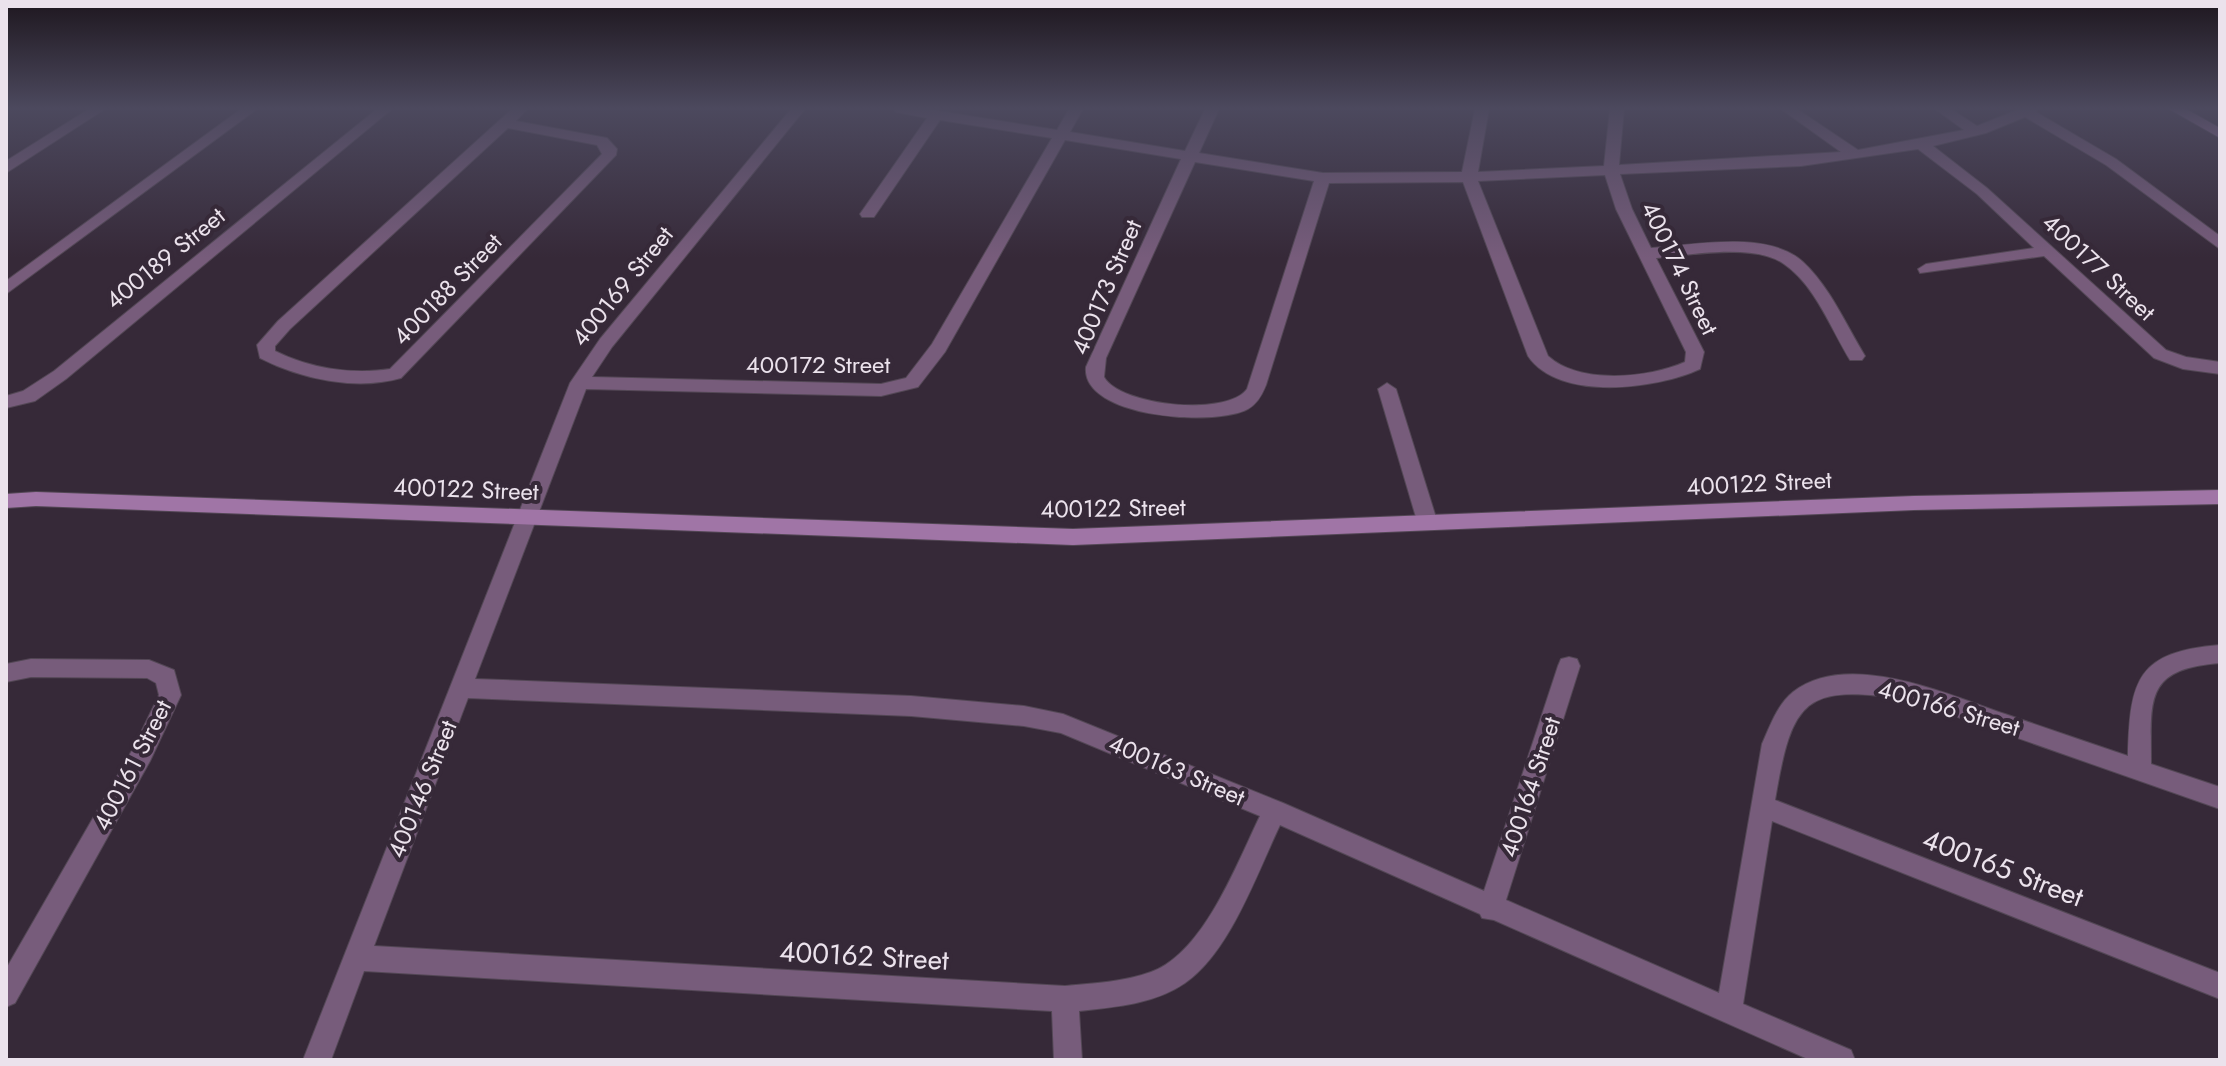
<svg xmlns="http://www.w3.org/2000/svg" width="2226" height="1066" font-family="Jost,sans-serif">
	<rect width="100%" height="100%" fill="#362938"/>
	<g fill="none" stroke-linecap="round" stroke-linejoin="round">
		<g stroke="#534755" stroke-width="2">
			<path id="street" d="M89 109H105L6 173V161Z
				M241 109H257L6 294V281Z
				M377 109H392L66 379 35 401 6 408V396L23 391 54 371Z
				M512 109H527L516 121 607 138 617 149 616 155 401 378C356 391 301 379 260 358L257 345 278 321ZM508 128 597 145 602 154 390 369C352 375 308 368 275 351V346L290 329Z
				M791 109H805L612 347 592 377 881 384 906 378 932 344 1052 138 940 120 874 217H862L860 214 927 118 896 112 894 109H926L1057 130 1069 109H1083L1070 132 1185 151 1205 109H1219L1199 153 1323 173 1462 172 1475 109H1489L1478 172 1604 166 1610 109H1624L1619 165 1841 152 1781 109H1797L1858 150 1964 130 1935 109H1951L1977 126 2020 109H2038L2036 112 2116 159 2220 236V249L2106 165 2025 117 1986 133 1933 146 1987 188 2166 350 2186 357 2220 362V374L2183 369 2154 358 2044 256 1920 273 1918 269 1926 264 2034 248 1977 194 1918 149 1801 166 1620 174 1632 209 1651 248C1694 245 1769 230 1803 262 1830 287 1846 325 1865 356L1862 360H1850C1831 329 1815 285 1784 264 1755 243 1691 255 1656 258L1704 352 1700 369C1657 389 1559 402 1528 356L1463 182 1329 183 1266 385C1262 395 1257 404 1248 409 1216 427 1081 418 1086 367L1181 159 1065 140 945 352 918 387 881 396 586 389 475 679 911 696 1024 706 1063 714 1283 803 1484 891 1558 666 1561 659 1569 657 1577 659 1580 666 1506 900 1719 993 1762 744C1770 726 1777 705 1793 692 1848 649 1949 695 2005 714 2046 728 2087 742 2128 756 2130 679 2137 652 2220 645V663C2144 669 2151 699 2151 764L2220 787V809L1909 700C1804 683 1792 699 1775 800L2220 973V999L1772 821 1743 1004 1851 1050 1855 1060H1810L1494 920 1482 918 1480 914 1280 825C1257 873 1230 952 1185 983 1155 1004 1115 1007 1079 1011L1082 1060H1054L1052 1011 364 971 331 1060H303L570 383 600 339ZM1195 162 1314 181 1247 389C1227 417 1120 406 1104 377L1106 358ZM1605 175 1616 209 1686 352 1685 362C1649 378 1580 385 1548 356L1478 181ZM468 698 911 716 1024 726 1061 733 1260 816C1237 863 1204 953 1151 972 1124 982 1094 983 1065 986L374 946Z
				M1387 383 1396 389 1438 524 1435 529H1421L1418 524 1378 389Z
				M31 659 149 660 174 670 181 695 150 761 15 1003 6 1007V969L134 747 159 695 156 683 147 678 31 677 6 682V664Z"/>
		</g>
		<g stroke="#534755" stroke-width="2">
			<path id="secondary" d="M2169 109H2186L2220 128V138Z
				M2220 490V504L1914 510 1073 545 36 506 6 508V494L36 492 1073 529 1914 496Z"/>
		</g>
		<use href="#street" fill="#775c7b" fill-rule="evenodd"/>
		<use href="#secondary" fill="#a075a6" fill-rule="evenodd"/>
	</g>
	<linearGradient id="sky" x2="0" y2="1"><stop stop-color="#1e171f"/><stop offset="0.42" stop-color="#4c495e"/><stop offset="1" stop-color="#4c495e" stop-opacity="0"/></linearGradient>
	<rect width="2226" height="258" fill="url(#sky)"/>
	<g text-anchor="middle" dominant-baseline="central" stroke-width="8" stroke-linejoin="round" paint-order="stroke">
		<g font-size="24" fill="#ebe2ec" stroke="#362938">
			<text transform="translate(165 258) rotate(-39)">400189 Street</text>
			<text transform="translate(2099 267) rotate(43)">400177 Street</text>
			<text transform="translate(1680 268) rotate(64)">400174 Street</text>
			<text transform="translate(622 286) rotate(-51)">400169 Street</text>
			<text transform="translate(1106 287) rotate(-67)">400173 Street</text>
			<text transform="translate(447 289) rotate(-46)">400188 Street</text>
			<text x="818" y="364">400172 Street</text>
			<text transform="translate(1759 483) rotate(-3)">400122 Street</text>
			<text transform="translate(466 489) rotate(2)">400122 Street</text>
			<text transform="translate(1113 508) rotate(-1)">400122 Street</text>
			<text transform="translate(1949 708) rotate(16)">400166 Street</text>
			<text transform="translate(132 765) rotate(-63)">400161 Street</text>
			<text transform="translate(1177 770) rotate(23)">400163 Street</text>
			<text transform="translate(1530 787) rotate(-72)">400164 Street</text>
			<text transform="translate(422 789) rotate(-68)">400146 Street</text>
		</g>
		<g font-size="28" fill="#ebe2ec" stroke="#362938">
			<text transform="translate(2003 868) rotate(21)">400165 Street</text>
			<text transform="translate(864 956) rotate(3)">400162 Street</text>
		</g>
	</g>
	<rect width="2226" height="1066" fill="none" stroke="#ebe2ec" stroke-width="16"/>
</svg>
